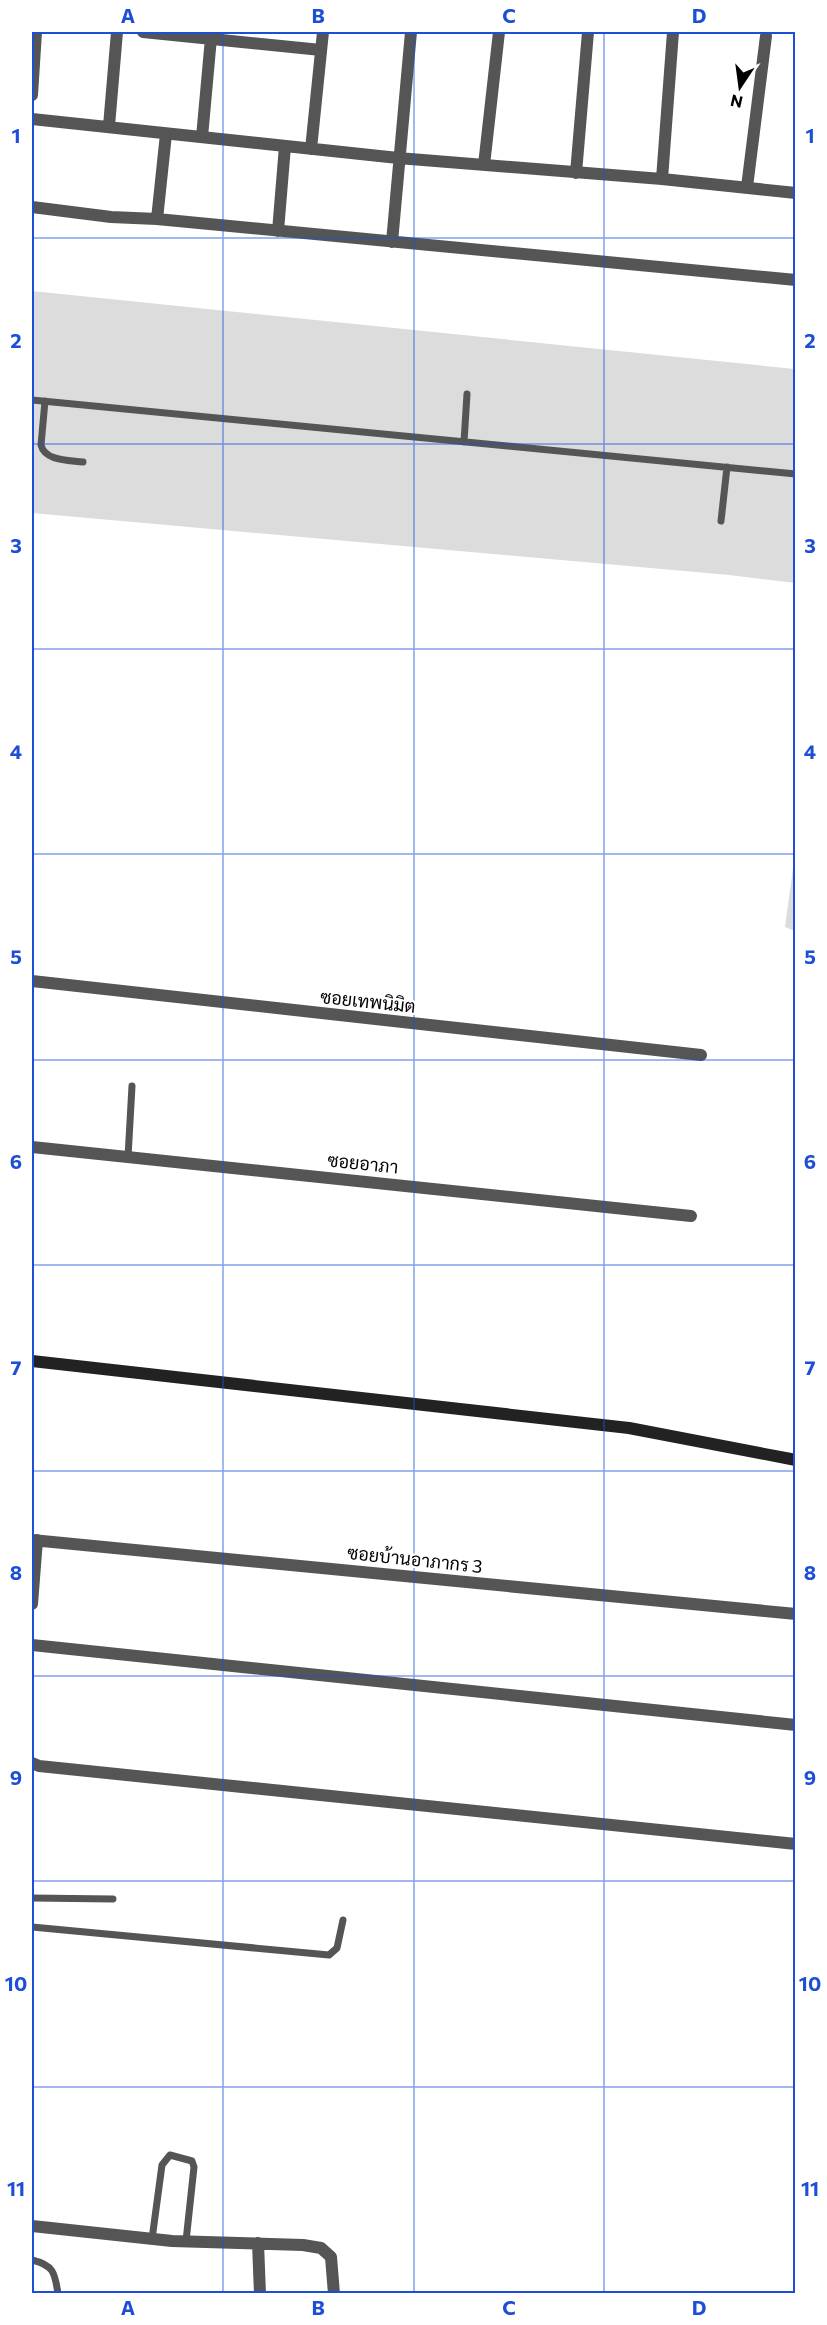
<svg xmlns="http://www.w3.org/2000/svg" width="827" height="2325" font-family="Commissioner,Sarabun,sans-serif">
	<rect width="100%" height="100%" fill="#fff"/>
	<path fill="#dcdcdc" d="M32 291 795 369V583L729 575 32 513Z
		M795 853V931L785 927Z"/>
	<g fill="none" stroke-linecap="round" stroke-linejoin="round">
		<path stroke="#555" stroke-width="7" d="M32 400 796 474
			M45 401 41 445C45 461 68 460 83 462
			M464 442 467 394
			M721 521 727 467
			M128 1157 132 1086
			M32 1898 113 1899
			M32 1927 329 1955 337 1948 343 1920
			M152 2239 162 2165 170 2155 192 2161 194 2167 186 2241
			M32 2260C53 2265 55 2272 58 2294"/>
		<path stroke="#555" stroke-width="12" d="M143 32 321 50
			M32 95 36 32
			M32 119 398 158 662 179 796 193
			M109 126 117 32
			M202 137 211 38
			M311 149 323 32
			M484 165 499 32
			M576 173 588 32
			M662 179 673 32
			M747 187 766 36
			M32 207 111 217 157 219 796 280
			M157 219 166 134
			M278 231 285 146
			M392 242 411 32
			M32 981 701 1055
			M32 1147 691 1216
			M32 1540 796 1614
			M32 1604 37 1540
			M32 1645 796 1725
			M32 1763 39 1766 796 1844
			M32 2226 172 2241 303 2245 321 2248 331 2257 334 2294
			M258 2243 260 2294"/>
		<path stroke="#222" stroke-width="12" d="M32 1361 629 1428 796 1460"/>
	</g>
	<path fill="none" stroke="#1d4ed8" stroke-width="1.5" stroke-opacity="0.55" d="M223 32V2294M414 32V2294M604 32V2294M32 238H796M32 444H796M32 649H796M32 854H796M32 1060H796M32 1265H796M32 1471H796M32 1676H796M32 1881H796M32 2087H796"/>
	<g text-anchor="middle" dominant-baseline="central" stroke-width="4.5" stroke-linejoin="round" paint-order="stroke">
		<g font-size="18" fill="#000" stroke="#fff">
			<text transform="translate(368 1001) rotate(6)">ซอยเทพนิมิต</text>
			<text transform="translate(363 1163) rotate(6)">ซอยอาภา</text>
			<text transform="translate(415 1559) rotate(6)">ซอยบ้านอาภากร 3</text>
		</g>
	</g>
	<rect width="827" height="2325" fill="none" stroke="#ffffff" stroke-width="66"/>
	<g transform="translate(740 87) rotate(193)" stroke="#ffffff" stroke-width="4.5" paint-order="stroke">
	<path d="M0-4.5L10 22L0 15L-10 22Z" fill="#000000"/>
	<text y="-9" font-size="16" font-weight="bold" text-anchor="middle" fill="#000000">N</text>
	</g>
	<rect x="33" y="33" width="761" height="2259" fill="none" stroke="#1d4ed8" stroke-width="2"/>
	<g font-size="20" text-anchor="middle" font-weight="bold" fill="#1d4ed8">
		<text x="128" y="23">A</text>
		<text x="318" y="23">B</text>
		<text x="509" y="23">C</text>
		<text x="699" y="23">D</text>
		<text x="16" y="143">1</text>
		<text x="810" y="143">1</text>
		<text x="16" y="348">2</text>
		<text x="810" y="348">2</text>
		<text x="16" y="553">3</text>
		<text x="810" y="553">3</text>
		<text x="16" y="759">4</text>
		<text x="810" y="759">4</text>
		<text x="16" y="964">5</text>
		<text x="810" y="964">5</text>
		<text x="16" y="1169">6</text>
		<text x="810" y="1169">6</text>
		<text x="16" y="1375">7</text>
		<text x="810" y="1375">7</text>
		<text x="16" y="1580">8</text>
		<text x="810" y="1580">8</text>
		<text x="16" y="1785">9</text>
		<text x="810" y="1785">9</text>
		<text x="16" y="1991">10</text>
		<text x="810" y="1991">10</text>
		<text x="16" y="2196">11</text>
		<text x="810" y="2196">11</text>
		<text x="128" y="2315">A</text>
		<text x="318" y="2315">B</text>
		<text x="509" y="2315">C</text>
		<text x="699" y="2315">D</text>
	</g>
</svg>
